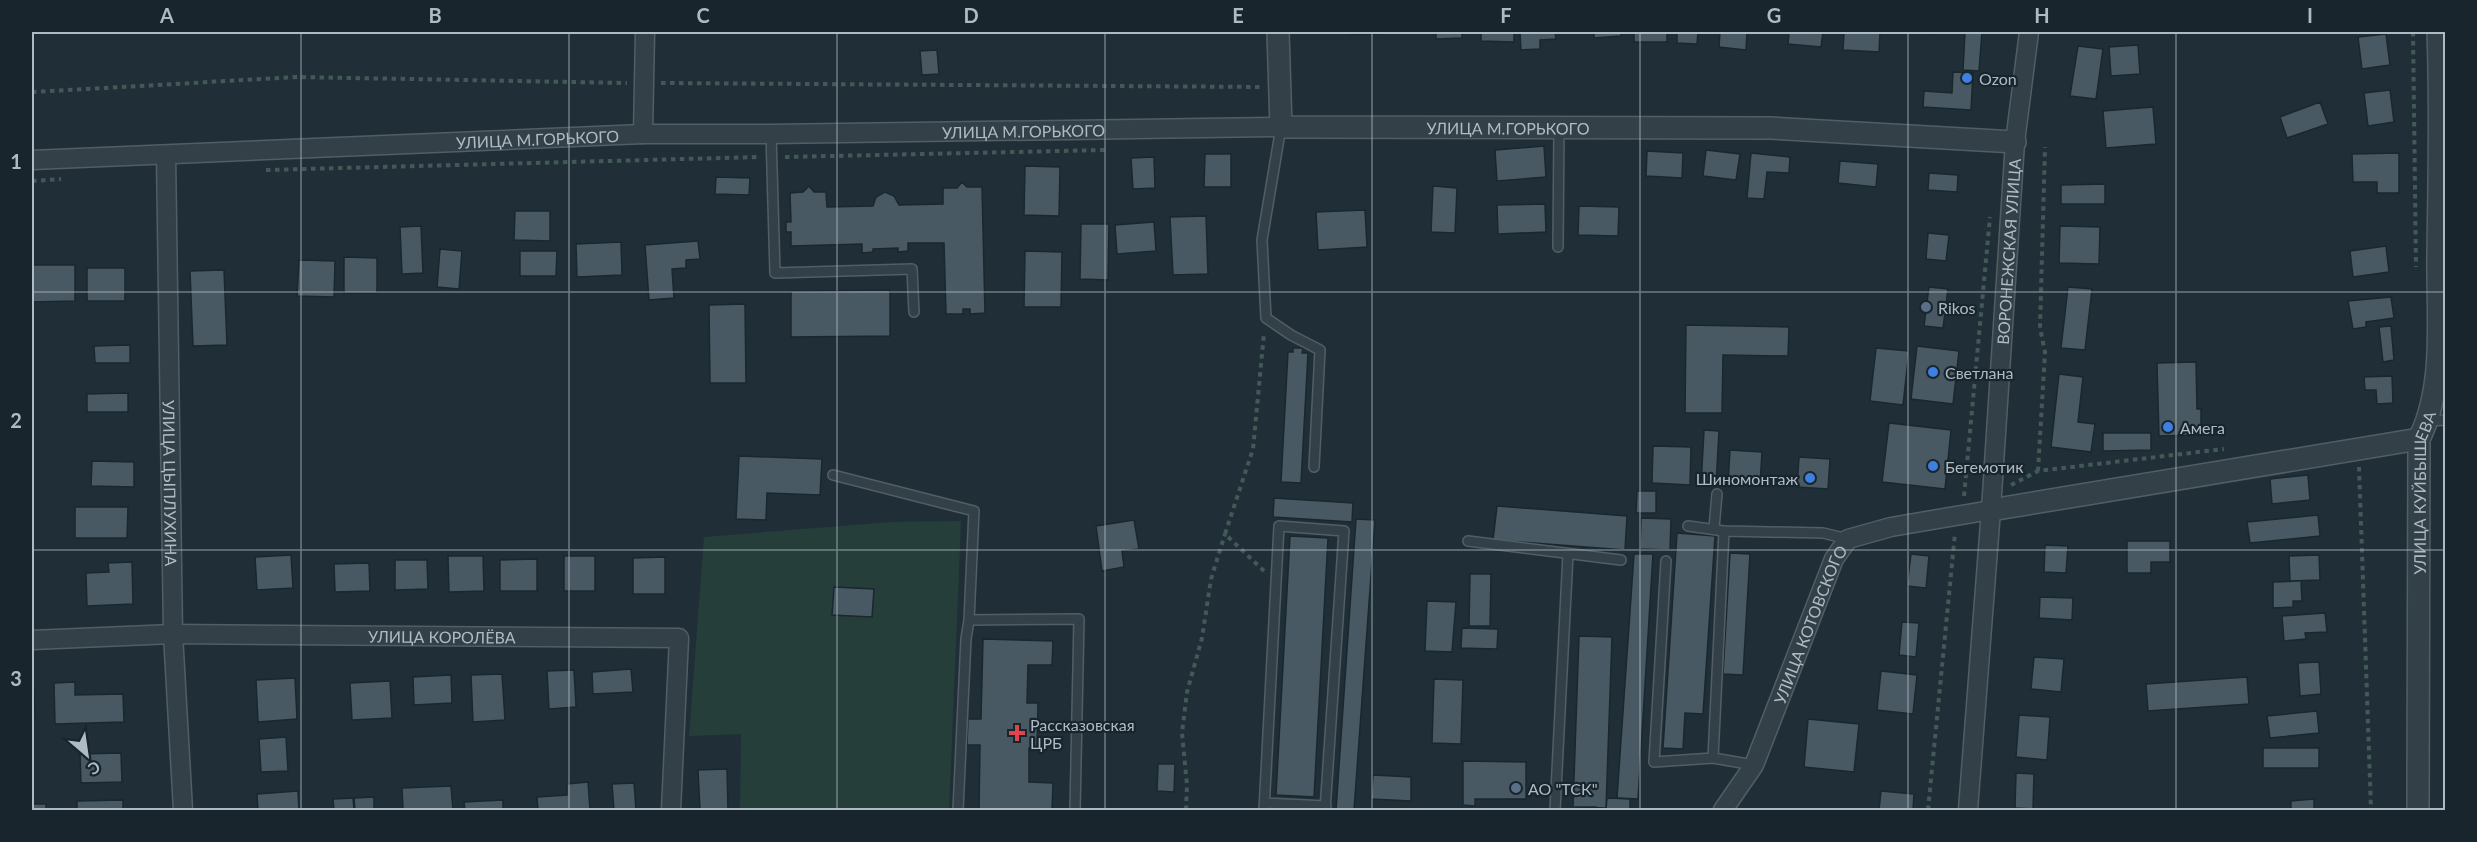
<svg xmlns="http://www.w3.org/2000/svg" width="2477" height="842" font-family="Lato,sans-serif">
	<rect width="100%" height="100%" fill="#202f37"/>
	<path fill="#263e3a" d="M961 521 949 810H740L741 734 689 736 704 537 891 522Z"/>
	<path fill="#485963" stroke="#1b272e" stroke-width="1.5" d="M1349 32H1381V34H1349Z
		M1436 32H1462V38L1436 39Z
		M1481 32H1514V42L1481 41Z
		M1520 32H1555L1556 39 1540 40V49L1521 50Z
		M1594 32H1621V36L1594 38Z
		M1634 32H1667V42H1634Z
		M1677 32H1698L1697 44 1677 43Z
		M1720 32H1747L1746 50 1719 47Z
		M1789 32H1823L1821 47 1788 44Z
		M1844 32H1880L1879 52 1843 50Z
		M1905 32H1935V34Z
		M1965 32H1982L1979 71 1963 70Z
		M2386 34 2390 65 2362 69 2358 37Z
		M2138 45 2140 74 2111 76 2109 47Z
		M2078 46 2103 49 2096 99 2070 96Z
		M937 50 939 74 922 75 920 51Z
		M1953 72 1973 73 1971 110 1923 107 1924 91 1952 93Z
		M2390 90 2394 122 2368 126 2364 93Z
		M2320 102 2328 124 2287 138 2280 117Z
		M2153 107 2156 144 2106 148 2103 111Z
		M1544 146 1546 177 1497 181 1495 150Z
		M1706 150 1740 154 1736 180 1703 176Z
		M1647 151 1683 153 1682 178 1646 176Z
		M1751 153 1790 157 1789 173 1767 172 1764 199 1747 198Z
		M2399 153V193H2377V182H2353L2352 154Z
		M1205 154H1231V187H1204Z
		M1154 157 1155 188 1133 189 1131 158Z
		M1840 161 1878 164 1876 187 1838 183Z
		M1025 166 1060 167 1059 216 1024 215Z
		M1929 173 1958 175 1957 192 1928 190Z
		M716 177 750 178 749 195 715 194Z
		M962 182 967 187H982L985 313 970 314V309H963V314H946L944 243H908V251L898 252V248L873 249V252L862 253V244L791 246V232H786V222H791L790 193 803 192 809 186 814 192H826L827 207 873 206 876 197 885 192 894 196 899 205 943 204V188H957Z
		M2105 184V204H2061V185Z
		M1433 186 1457 188 1455 233 1431 232Z
		M1545 204 1546 232 1498 234 1497 205Z
		M1579 206 1619 207 1618 236 1578 235Z
		M1365 210 1367 247 1318 250 1316 212Z
		M515 211H550V241L514 240Z
		M1206 216 1208 274 1173 275 1170 217Z
		M1154 222 1156 251 1117 254 1115 225Z
		M1081 224H1109L1108 280 1080 279Z
		M421 226 423 273 402 274 400 227Z
		M2060 226 2100 227 2099 264 2059 263Z
		M1928 233 1949 235 1946 261 1926 259Z
		M698 241 700 259 686 260V268L672 269 674 298 649 300 645 245Z
		M621 242 622 275 577 277 576 244Z
		M2386 246 2389 272 2353 277 2350 251Z
		M440 249 462 251 459 289 437 287Z
		M520 251H557L556 276H520Z
		M1025 251 1062 252 1061 307H1024Z
		M344 257 377 258V293H344Z
		M299 260 335 261 334 297 297 296Z
		M32 265H75V301L32 302Z
		M87 268H125V301H87Z
		M224 270 227 345 193 346 190 271Z
		M1929 287 1948 289 1943 328 1924 326Z
		M2068 287 2092 289 2085 350 2061 348Z
		M890 290V336L791 337V291Z
		M2391 297 2394 318 2366 322V327L2353 329 2348 301Z
		M745 304 746 383H710L709 305Z
		M1686 325 1789 327 1788 356 1723 355 1722 413H1685Z
		M2391 326 2394 360 2383 362 2379 327Z
		M130 345V363H95L94 346Z
		M1917 346 1959 351 1953 404 1911 399Z
		M1293 348H1303L1302 353H1308L1301 483 1281 482 1288 352H1293Z
		M1876 348 1909 351 1903 405 1870 401Z
		M2196 362 2197 409H2201V435L2159 436 2157 363Z
		M2059 374 2083 377 2078 422 2095 424 2091 452 2051 447Z
		M2392 376 2393 403 2377 404 2376 390H2365L2364 377Z
		M128 393V412H87V394Z
		M1889 423 1951 430 1945 489 1882 482Z
		M1704 430 1719 431 1716 486 1701 485Z
		M2103 433H2151V450L2103 451Z
		M1653 446 1691 447 1690 485 1652 483Z
		M1730 450 1762 452 1760 485 1728 483Z
		M739 456 822 459 820 495 767 493 766 520 736 519Z
		M1799 457 1830 459 1828 489 1797 487Z
		M92 461 134 462V487L91 486Z
		M2308 475 2310 500 2272 504 2270 479Z
		M1637 491H1656V513H1636Z
		M1274 498 1353 503 1352 522 1273 517Z
		M1497 506 1627 516 1625 550 1493 540Z
		M75 507H128L127 538H75Z
		M2318 515 2320 536 2250 543 2247 522Z
		M1641 518 1671 519 1670 550 1640 549Z
		M1356 519 1375 520 1354 810H1336Z
		M1134 520 1139 549 1122 551 1124 567 1102 571 1096 526Z
		M1677 533 1715 536 1703 714 1685 713 1683 749 1663 748Z
		M1290 536 1328 538 1314 797 1276 795Z
		M2127 541H2170V562H2151V573H2127Z
		M2045 545 2068 546 2066 573 2044 572Z
		M1730 553 1750 554 1743 675 1723 674Z
		M1634 554H1653L1638 799 1617 798Z
		M1911 554 1929 556 1926 588 1907 586Z
		M291 555 293 588 257 590 255 557Z
		M2319 555 2320 580 2290 581 2289 556Z
		M448 556H483L484 591 449 592Z
		M564 556H595V591H564Z
		M665 557V594H633V558Z
		M537 559V591H500V560Z
		M395 560H427L428 589 395 590Z
		M132 562 133 604 87 606 86 573 109 572 108 563Z
		M369 563 370 591 335 592 334 564Z
		M1470 574H1491L1490 626H1469Z
		M2301 581 2302 601H2293V607L2273 608V582Z
		M834 587 874 589 872 617 832 615Z
		M2040 597 2073 598 2072 620 2039 618Z
		M1427 601 1456 602 1452 652 1425 651Z
		M2325 613 2327 632 2305 633 2306 639 2284 641 2282 616Z
		M1902 622 1919 623 1916 657 1899 655Z
		M1462 628 1498 629 1497 649 1461 648Z
		M1579 636 1612 637 1606 808 1573 807Z
		M983 639 1053 641 1052 665H1028L1027 703H1038L1037 748H1029V782L1053 783 1052 810H979L980 745H967L968 719H981Z
		M2034 657 2064 659 2061 692 2031 689Z
		M2319 662 2321 694 2300 696 2298 663Z
		M631 669 633 692 593 694 592 672Z
		M574 670 576 707 549 709 547 671Z
		M1881 671 1917 675 1913 714 1877 710Z
		M502 674 505 720 473 722 471 675Z
		M451 675 452 703 414 705 413 677Z
		M2247 677 2249 704 2148 711 2146 684Z
		M295 678 297 719 258 722 256 680Z
		M1434 679 1463 680 1461 744 1432 743Z
		M390 681 392 718 352 720 350 683Z
		M75 682V695L123 694 124 722 55 724 54 683Z
		M32 690H34L35 719H32Z
		M2317 711 2319 733 2270 738 2267 716Z
		M2019 715 2050 717 2047 760 2016 757Z
		M1808 719 1859 724 1854 772 1804 767Z
		M286 737 288 771 261 772 259 739Z
		M2263 748H2319V768H2263Z
		M121 753 122 782 81 783 80 754Z
		M1463 761 1526 762V799H1475V806L1463 805Z
		M1158 764H1175L1174 792 1157 791Z
		M727 769 728 810H700L698 770Z
		M2016 773 2034 774 2033 809 2015 808Z
		M1373 775 1411 777V801L1371 799Z
		M588 782 590 810H538L537 797 567 795V784Z
		M634 783 636 810H614L612 784Z
		M451 786 453 810H403L402 788Z
		M298 791 299 810H258L257 794Z
		M1881 791 1914 794 1913 810H1879Z
		M374 797V810H355L354 798Z
		M353 798 354 810H334L333 799Z
		M1607 798 1630 799V810H1606Z
		M2314 799V810H2291V801Z
		M123 800V810H77V801Z
		M503 800V810H465L464 802Z
		M32 804H46V810H32Z
		M1573 807H1596V810H1573Z"/>
	<g fill="none" stroke-linecap="round" stroke-linejoin="round">
		<g stroke="#515e66" stroke-width="12">
			<path id="service" d="M1281 127 1262 240 1266 318 1291 335 1320 350 1314 467
				M771 134 775 273 912 269 914 312
				M1558 247 1559 128
				M2428 421 2446 420
				M833 475 974 511 969 620
				M1688 526 1724 531 1823 533 1848 539
				M1714 528 1717 494
				M1468 541 1621 560
				M1666 561 1654 762 1713 758 1754 765
				M1713 758 1724 531
				M1265 803 1326 806
				M958 810 966 639 969 620 1079 619 1075 810
				M1264 810 1279 526 1344 531 1325 810
				M1555 810 1568 554"/>
		</g>
		<g stroke="#515e66" stroke-width="21">
			<g id="minor">
				<path d="M643 134 645 32"/>
				<path id="s1" d="M166 155 173 634 183 810"/>
				<path id="s2" d="M32 160 643 134H771L1281 127"/>
				<path id="s3" d="M32 640 173 634 679 638 671 810"/>
				<path id="s4" d="M1723 810 1754 765 1834 559 1848 539 1891 527 1991 510"/>
				<path id="s5" d="M1968 810 1991 510 2015 142 2029 32"/>
			</g>
		</g>
		<g stroke="#515e66" stroke-width="24">
			<g id="tertiary">
				<path id="s6" d="M1278 32 1281 127 1771 128 2015 142"/>
				<path d="M1991 510 2419 439"/>
				<path id="s7" d="M2418 810 2419 439C2446 385 2437 314 2438 255 2439 180 2441 106 2438 32"/>
			</g>
		</g>
		<path stroke="#435958" stroke-width="4" stroke-dasharray="4.5 4.5" stroke-linecap="butt" d="M2413 32 2416 267
			M661 83 1263 87
			M32 92 298 77 627 83
			M785 157 1105 150
			M266 170 760 157
			M32 181 61 179
			M2359 467 2371 810
			M2038 471 2045 352 2040 328 2045 147
			M2011 485 2038 471 2224 449
			M1964 496 1990 217
			M1264 571 1225 534 1253 449 1264 333
			M1186 810 1187 785 1182 733 1187 692 1202 638 1211 579 1225 534
			M1928 810 1955 533"/>
		<use href="#service" stroke="#334048" stroke-width="9"/>
		<use href="#minor" stroke="#334048" stroke-width="18"/>
		<use href="#tertiary" stroke="#334048" stroke-width="21"/>
	</g>
	<path fill="none" stroke="#aebbc5" stroke-width="1.5" stroke-opacity="0.55" d="M301 32V810M569 32V810M837 32V810M1105 32V810M1372 32V810M1640 32V810M1908 32V810M2176 32V810M32 292H2446M32 550H2446"/>
	<g fill="#3f7fe0" stroke="#19252c" stroke-width="2">
		<circle cx="1967" cy="78" r="6"/>
		<circle cx="1933" cy="372" r="6"/>
		<circle cx="2168" cy="427" r="6"/>
		<circle cx="1933" cy="466" r="6"/>
		<circle cx="1810" cy="478" r="6"/>
	</g>
	<g fill="#5c6f8a" stroke="#19252c" stroke-width="2">
		<circle cx="1926" cy="307" r="6"/>
		<circle cx="1516" cy="788" r="6"/>
	</g>
	<path fill="#e0444e" stroke="#19252c" stroke-width="2" d="M1014 724h6v6h6v6h-6v6h-6v-6h-6v-6h6z"/>
	<g text-anchor="middle" dominant-baseline="central" stroke-width="4.5" stroke-linejoin="round" paint-order="stroke">
		<g font-size="16" fill="#aebbc5" stroke="#19252c" text-anchor="start">
			<text x="1979" y="78">Ozon</text>
			<text x="1938" y="307">Rikos</text>
			<text x="1945" y="372">Светлана</text>
			<text x="2180" y="427">Амега</text>
			<text x="1945" y="466">Бегемотик</text>
			<text x="1798" y="478" text-anchor="end">Шиномонтаж</text>
			<text x="1030" y="724">Рассказовская<tspan x="1030" dy="18">ЦРБ</tspan></text>
			<text x="1528" y="788">АО "ТСК"</text>
		</g>
		<g font-size="16" fill="#aebbc5" stroke="#19252c">
			<text stroke="none"><textPath href="#s6" startOffset="322">УЛИЦА М.ГОРЬКОГО</textPath></text>
			<text stroke="none"><textPath href="#s2" startOffset="992">УЛИЦА М.ГОРЬКОГО</textPath></text>
			<text stroke="none"><textPath href="#s2" startOffset="506">УЛИЦА М.ГОРЬКОГО</textPath></text>
			<text stroke="none"><textPath href="#s5" startOffset="560">ВОРОНЕЖСКАЯ УЛИЦА</textPath></text>
			<text stroke="none"><textPath href="#s1" startOffset="328">УЛИЦА ЦЫПЛУХИНА</textPath></text>
			<text stroke="none"><textPath href="#s7" startOffset="318">УЛИЦА КУЙБЫШЕВА</textPath></text>
			<text stroke="none"><textPath href="#s4" startOffset="206">УЛИЦА КОТОВСКОГО</textPath></text>
			<text stroke="none"><textPath href="#s3" startOffset="410">УЛИЦА КОРОЛЁВА</textPath></text>
		</g>
	</g>
	<rect width="2477" height="842" fill="none" stroke="#19252c" stroke-width="66"/>
	<g transform="translate(87 755) rotate(151)" stroke="#19252c" stroke-width="4.5" paint-order="stroke">
	<path d="M0-4.5L10 22L0 15L-10 22Z" fill="#aebbc5"/>
	<text y="-9" font-size="16" font-weight="bold" text-anchor="middle" fill="#aebbc5">С</text>
	</g>
	<rect x="33" y="33" width="2411" height="776" fill="none" stroke="#aebbc5" stroke-width="2"/>
	<g font-size="20" text-anchor="middle" font-weight="bold" fill="#aebbc5">
		<text x="167" y="23">A</text>
		<text x="435" y="23">B</text>
		<text x="703" y="23">C</text>
		<text x="971" y="23">D</text>
		<text x="1238" y="23">E</text>
		<text x="1506" y="23">F</text>
		<text x="1774" y="23">G</text>
		<text x="2042" y="23">H</text>
		<text x="2310" y="23">I</text>
		<text x="16" y="169">1</text>
		<text x="16" y="428">2</text>
		<text x="16" y="686">3</text>
	</g>
</svg>
